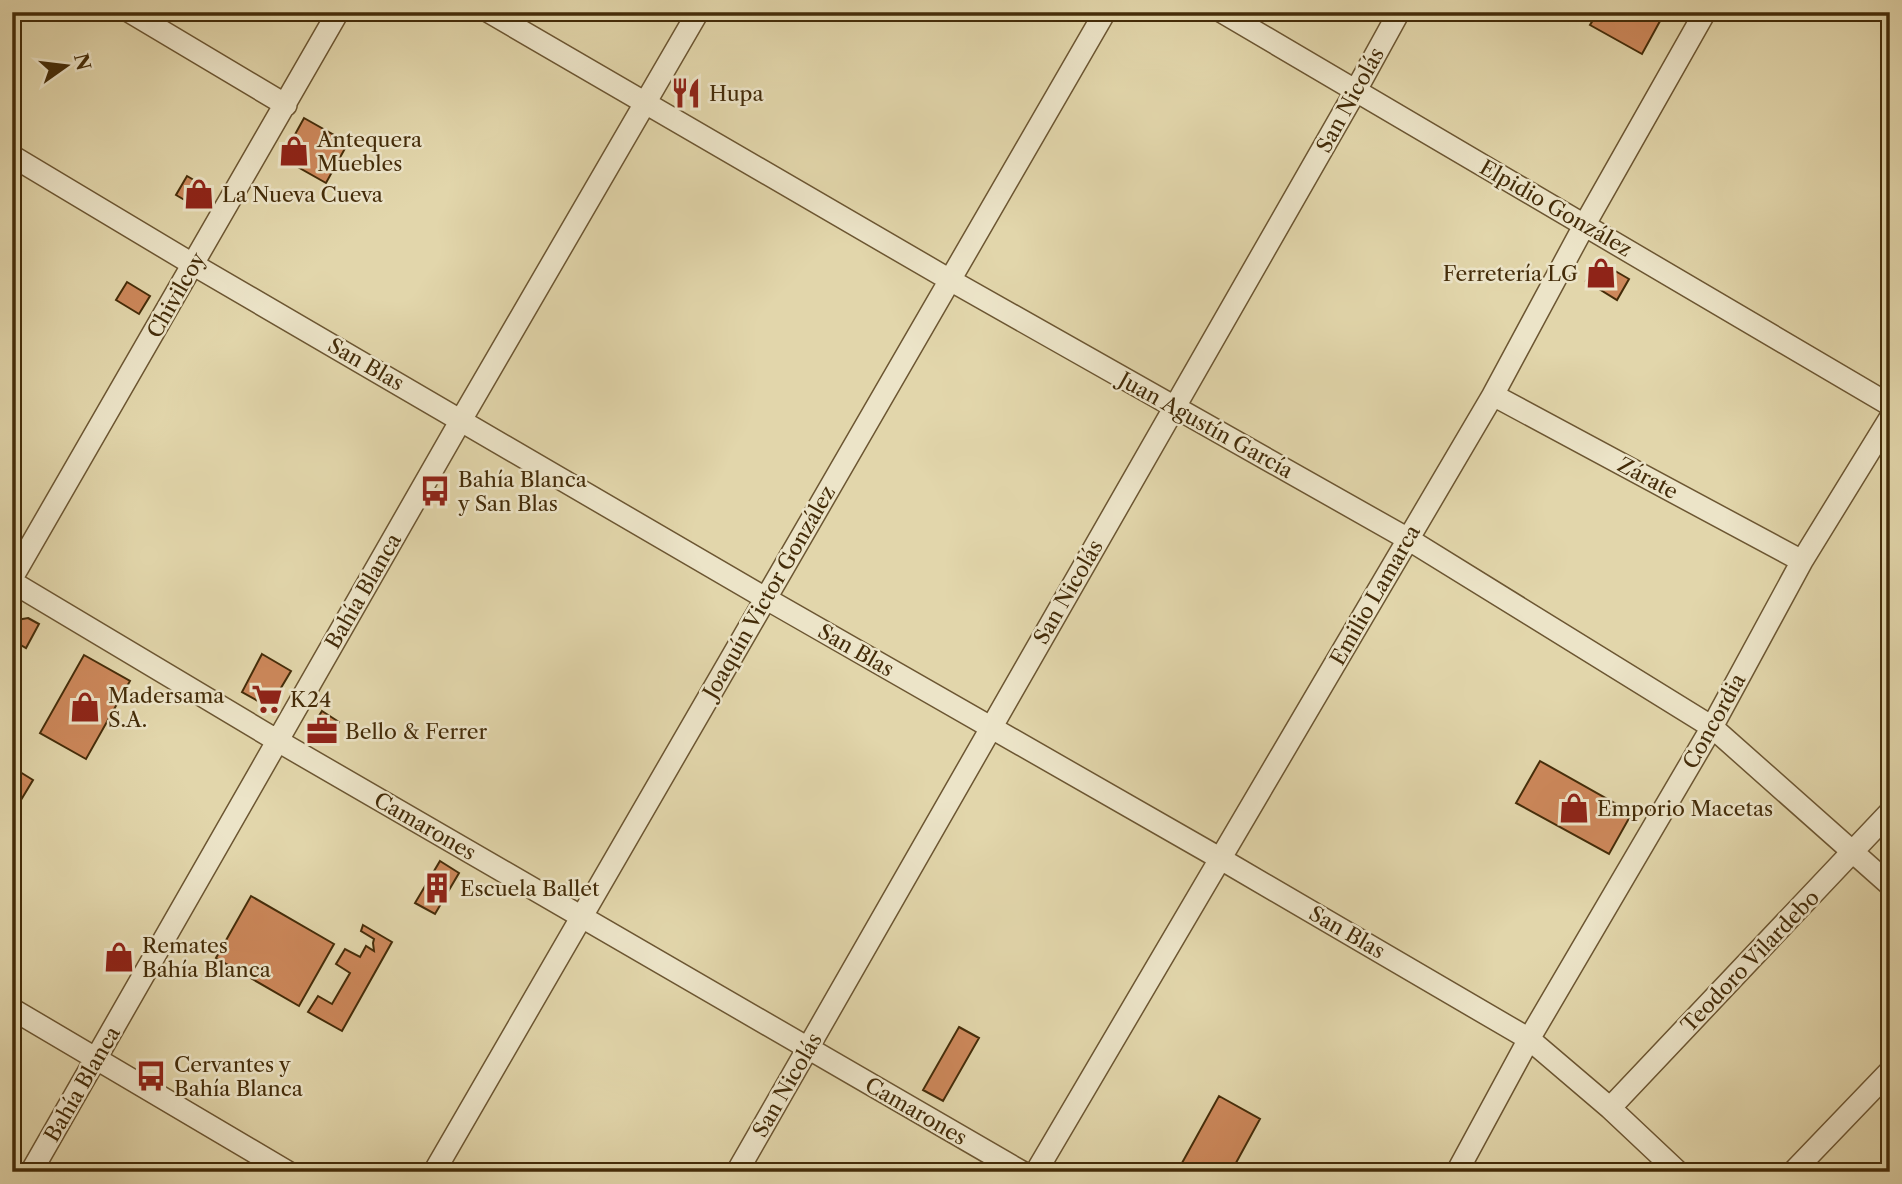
<svg xmlns="http://www.w3.org/2000/svg" width="1902" height="1184" font-family="'Libre Caslon Text',serif">
	<rect width="100%" height="100%" fill="#e2d6ab"/>
	<filter id="stains"><feTurbulence type="fractalNoise" baseFrequency=".00286" numOctaves="4"/><feColorMatrix values="0 0 0 0 .2 0 0 0 0 .09 0 0 0 0 .02 0 0 0 .5 -.17"/></filter>
	<radialGradient id="worn" r=".72"><stop offset=".6" stop-color="#630" stop-opacity="0"/><stop offset="1" stop-color="#630" stop-opacity=".3"/></radialGradient>
	<path fill="#cd885b" stroke="#442c09" stroke-width="2" d="M1598 12H1665L1642 54 1590 25Z
		M304 118 348 143 326 183 282 158Z
		M187 176 211 190 200 209 176 195Z
		M1598 261 1629 279 1617 300 1586 281Z
		M127 282 150 296 139 314 116 300Z
		M28 618 39 624 26 648 12 640V630L17 620Z
		M262 654 291 671 272 703 265 705 242 692Z
		M84 655 130 681 86 759 40 733Z
		M322 711 339 722 328 742 317 735 314 724Z
		M1540 761 1632 813 1609 854 1516 803Z
		M12 767 33 780 21 800 12 795Z
		M440 861 459 873 435 914 415 903Z
		M251 896 334 944 299 1006 216 958Z
		M363 925 392 942 342 1031 308 1012 318 996 332 1004 350 973 336 964 345 949 360 957 366 946 374 951 373 943 374 939 361 931Z
		M959 1027 979 1038 943 1101 923 1090Z
		M1219 1096 1260 1119 1231 1172H1177Z"/>
	<g fill="none" stroke-linecap="round" stroke-linejoin="round">
		<g stroke="#6c5632" stroke-width="24">
			<path id="street" d="M130 12 286 105
				M489 12 950 280 1408 539 1712 727 1890 885
				M1222 12 1890 405
				M12 156 194 265 765 598 1221 859 1529 1039 1610 1108 1678 1172
				M1493 395 1802 561
				M12 578 338 12
				M12 582 278 741 1022 1172
				M12 1009 288 1172
				M1610 1108 1890 812
				M31 1172 461 420 698 12
				M434 1172 1105 12
				M737 1172 1355 92 1399 12
				M1036 1172 1493 395 1585 224 1705 12
				M1457 1172 1529 1039 1712 727 1802 561 1890 418
				M1793 1172 1890 1071"/>
		</g>
		<use href="#street" stroke="#ece4c8" stroke-width="21"/>
	</g>
	<defs>
		<g id="restaurant-bare" transform="scale(2.415)"><path d="M-5-6h1v4h1v-4h1v4h1v-4h1v5L-1.5 .5V6h-2V.5L-5-1ZM5-6V6H3V1.5H1.5Q1.5-4 5-6Z" fill="#8f2418" stroke="#ece4c8" stroke-width="2.5" paint-order="stroke"/></g>
		<g id="shop-bare" transform="scale(2.415)"><path d="M-5-2.5h2.3a2.7 3.5 0 0 1 5.4 0H5L5.5 6h-11ZM-1.5-2.5h3a1.5 2.3 0 0 0-3 0Z" fill="#8f2418" stroke="#ece4c8" stroke-width="2.5" paint-order="stroke"/></g>
		<g id="bus-bare" transform="scale(2.415)"><path d="M-5-6H5V4H4V6H2V4H-2V6H-4V4H-5ZM-3.5-4V0h7V-4ZM-3.5 1.2v1.5H-2V1.2ZM2 1.2v1.5H3.5V1.2Z" fill="#8f2418" stroke="#ece4c8" stroke-width="2.5" paint-order="stroke"/></g>
		<g id="supermarket-bare" transform="scale(2.415)"><path d="M-6-5.5h2.5l.6 2H6L4.5 2H-2.5L-4.4-4H-6ZM-1.5 3.2a1.3 1.3 0 1 0 .1 0ZM3 3.2a1.3 1.3 0 1 0 .1 0Z" fill="#8f2418" stroke="#ece4c8" stroke-width="2.5" paint-order="stroke"/></g>
		<g id="office-bare" transform="scale(2.415)"><path d="M-6-3h4V-5.5h4V-3h4V5H-6ZM-1-4.5V-3h2v-1.5ZM-6 0V1H6V0Z" fill="#8f2418" stroke="#ece4c8" stroke-width="2.5" paint-order="stroke"/></g>
		<g id="building-bare" transform="scale(2.415)"><path d="M-4-6H4V6H1V3H-1V6H-4ZM-2.5-4.3h1.7v1.8h-1.7ZM.8-4.3h1.7v1.8H.8ZM-2.5-1h1.7V.8h-1.7ZM.8-1h1.7V.8H.8Z" fill="#8f2418" stroke="#ece4c8" stroke-width="2.5" paint-order="stroke"/></g>
	</defs>
	<g fill-rule="evenodd">
		<use href="#restaurant-bare" x="686" y="93"/>
		<use href="#shop-bare" x="294" y="151"/>
		<use href="#shop-bare" x="199" y="194"/>
		<use href="#shop-bare" x="1601" y="273"/>
		<use href="#bus-bare" x="435" y="491"/>
		<use href="#supermarket-bare" x="267" y="699"/>
		<use href="#shop-bare" x="85" y="707"/>
		<use href="#office-bare" x="322" y="731"/>
		<use href="#shop-bare" x="1574" y="808"/>
		<use href="#building-bare" x="437" y="888"/>
		<use href="#shop-bare" x="119" y="957"/>
		<use href="#bus-bare" x="151" y="1076"/>
	</g>
	<g text-anchor="middle" dominant-baseline="central" stroke-width="5" stroke-linejoin="round" paint-order="stroke">
		<g font-size="21" fill="#442c09" stroke="#ece4c8" text-anchor="start">
			<text x="709" y="93">Hupa</text>
			<text x="317" y="139">Antequera<tspan x="317" dy="24">Muebles</tspan></text>
			<text x="222" y="194">La Nueva Cueva</text>
			<text x="1578" y="273" text-anchor="end">Ferretería LG</text>
			<text x="458" y="479">Bahía Blanca<tspan x="458" dy="24">y San Blas</tspan></text>
			<text x="108" y="695">Madersama<tspan x="108" dy="24">S.A.</tspan></text>
			<text x="290" y="699">K24</text>
			<text x="345" y="731">Bello &amp; Ferrer</text>
			<text x="1597" y="808">Emporio Macetas</text>
			<text x="460" y="888">Escuela Ballet</text>
			<text x="142" y="945">Remates<tspan x="142" dy="24">Bahía Blanca</tspan></text>
			<text x="174" y="1064">Cervantes y<tspan x="174" dy="24">Bahía Blanca</tspan></text>
		</g>
		<g font-size="21" fill="#442c09" stroke="#ece4c8">
			<text transform="translate(1350 100) rotate(-61)">San Nicolás</text>
			<text transform="translate(1556 208) rotate(30)">Elpidio González</text>
			<text transform="translate(176 295) rotate(-60)">Chivilcoy</text>
			<text transform="translate(366 364) rotate(30)">San Blas</text>
			<text transform="translate(1206 425) rotate(29)">Juan Agustín García</text>
			<text transform="translate(1648 478) rotate(28)">Zárate</text>
			<text transform="translate(363 591) rotate(-60)">Bahía Blanca</text>
			<text transform="translate(769 592) rotate(-60)">Joaquín Victor González</text>
			<text transform="translate(1068 592) rotate(-60)">San Nicolás</text>
			<text transform="translate(1375 595) rotate(-60)">Emilio Lamarca</text>
			<text transform="translate(856 650) rotate(30)">San Blas</text>
			<text transform="translate(1714 721) rotate(-61)">Concordia</text>
			<text transform="translate(425 826) rotate(30)">Camarones</text>
			<text transform="translate(1347 932) rotate(30)">San Blas</text>
			<text transform="translate(1750 961) rotate(-46)">Teodoro Vilardebo</text>
			<text transform="translate(82 1084) rotate(-60)">Bahía Blanca</text>
			<text transform="translate(787 1085) rotate(-60)">San Nicolás</text>
			<text transform="translate(916 1111) rotate(30)">Camarones</text>
		</g>
	</g>
	<rect width="1902" height="1184" fill="none" stroke="#e2d6ab" stroke-width="42"/>
	<rect x="14" y="14" width="1874" height="1156" fill="none" stroke="#442c09" stroke-width="3.5"/>
	<rect x="21" y="21" width="1860" height="1142" fill="none" stroke="#442c09" stroke-width="2"/>
	<g transform="translate(66 66) rotate(76)" stroke="#ece4c8" stroke-width="5" paint-order="stroke">
	<path d="M0-5L12 26L0 18L-12 26Z" fill="#442c09"/>
	<text y="-10" font-size="19" font-weight="bold" text-anchor="middle" fill="#442c09">N</text>
	</g>
	<rect width="100%" height="100%" filter="url(#stains)"/>
	<rect width="100%" height="100%" fill="url(#worn)"/>
</svg>
